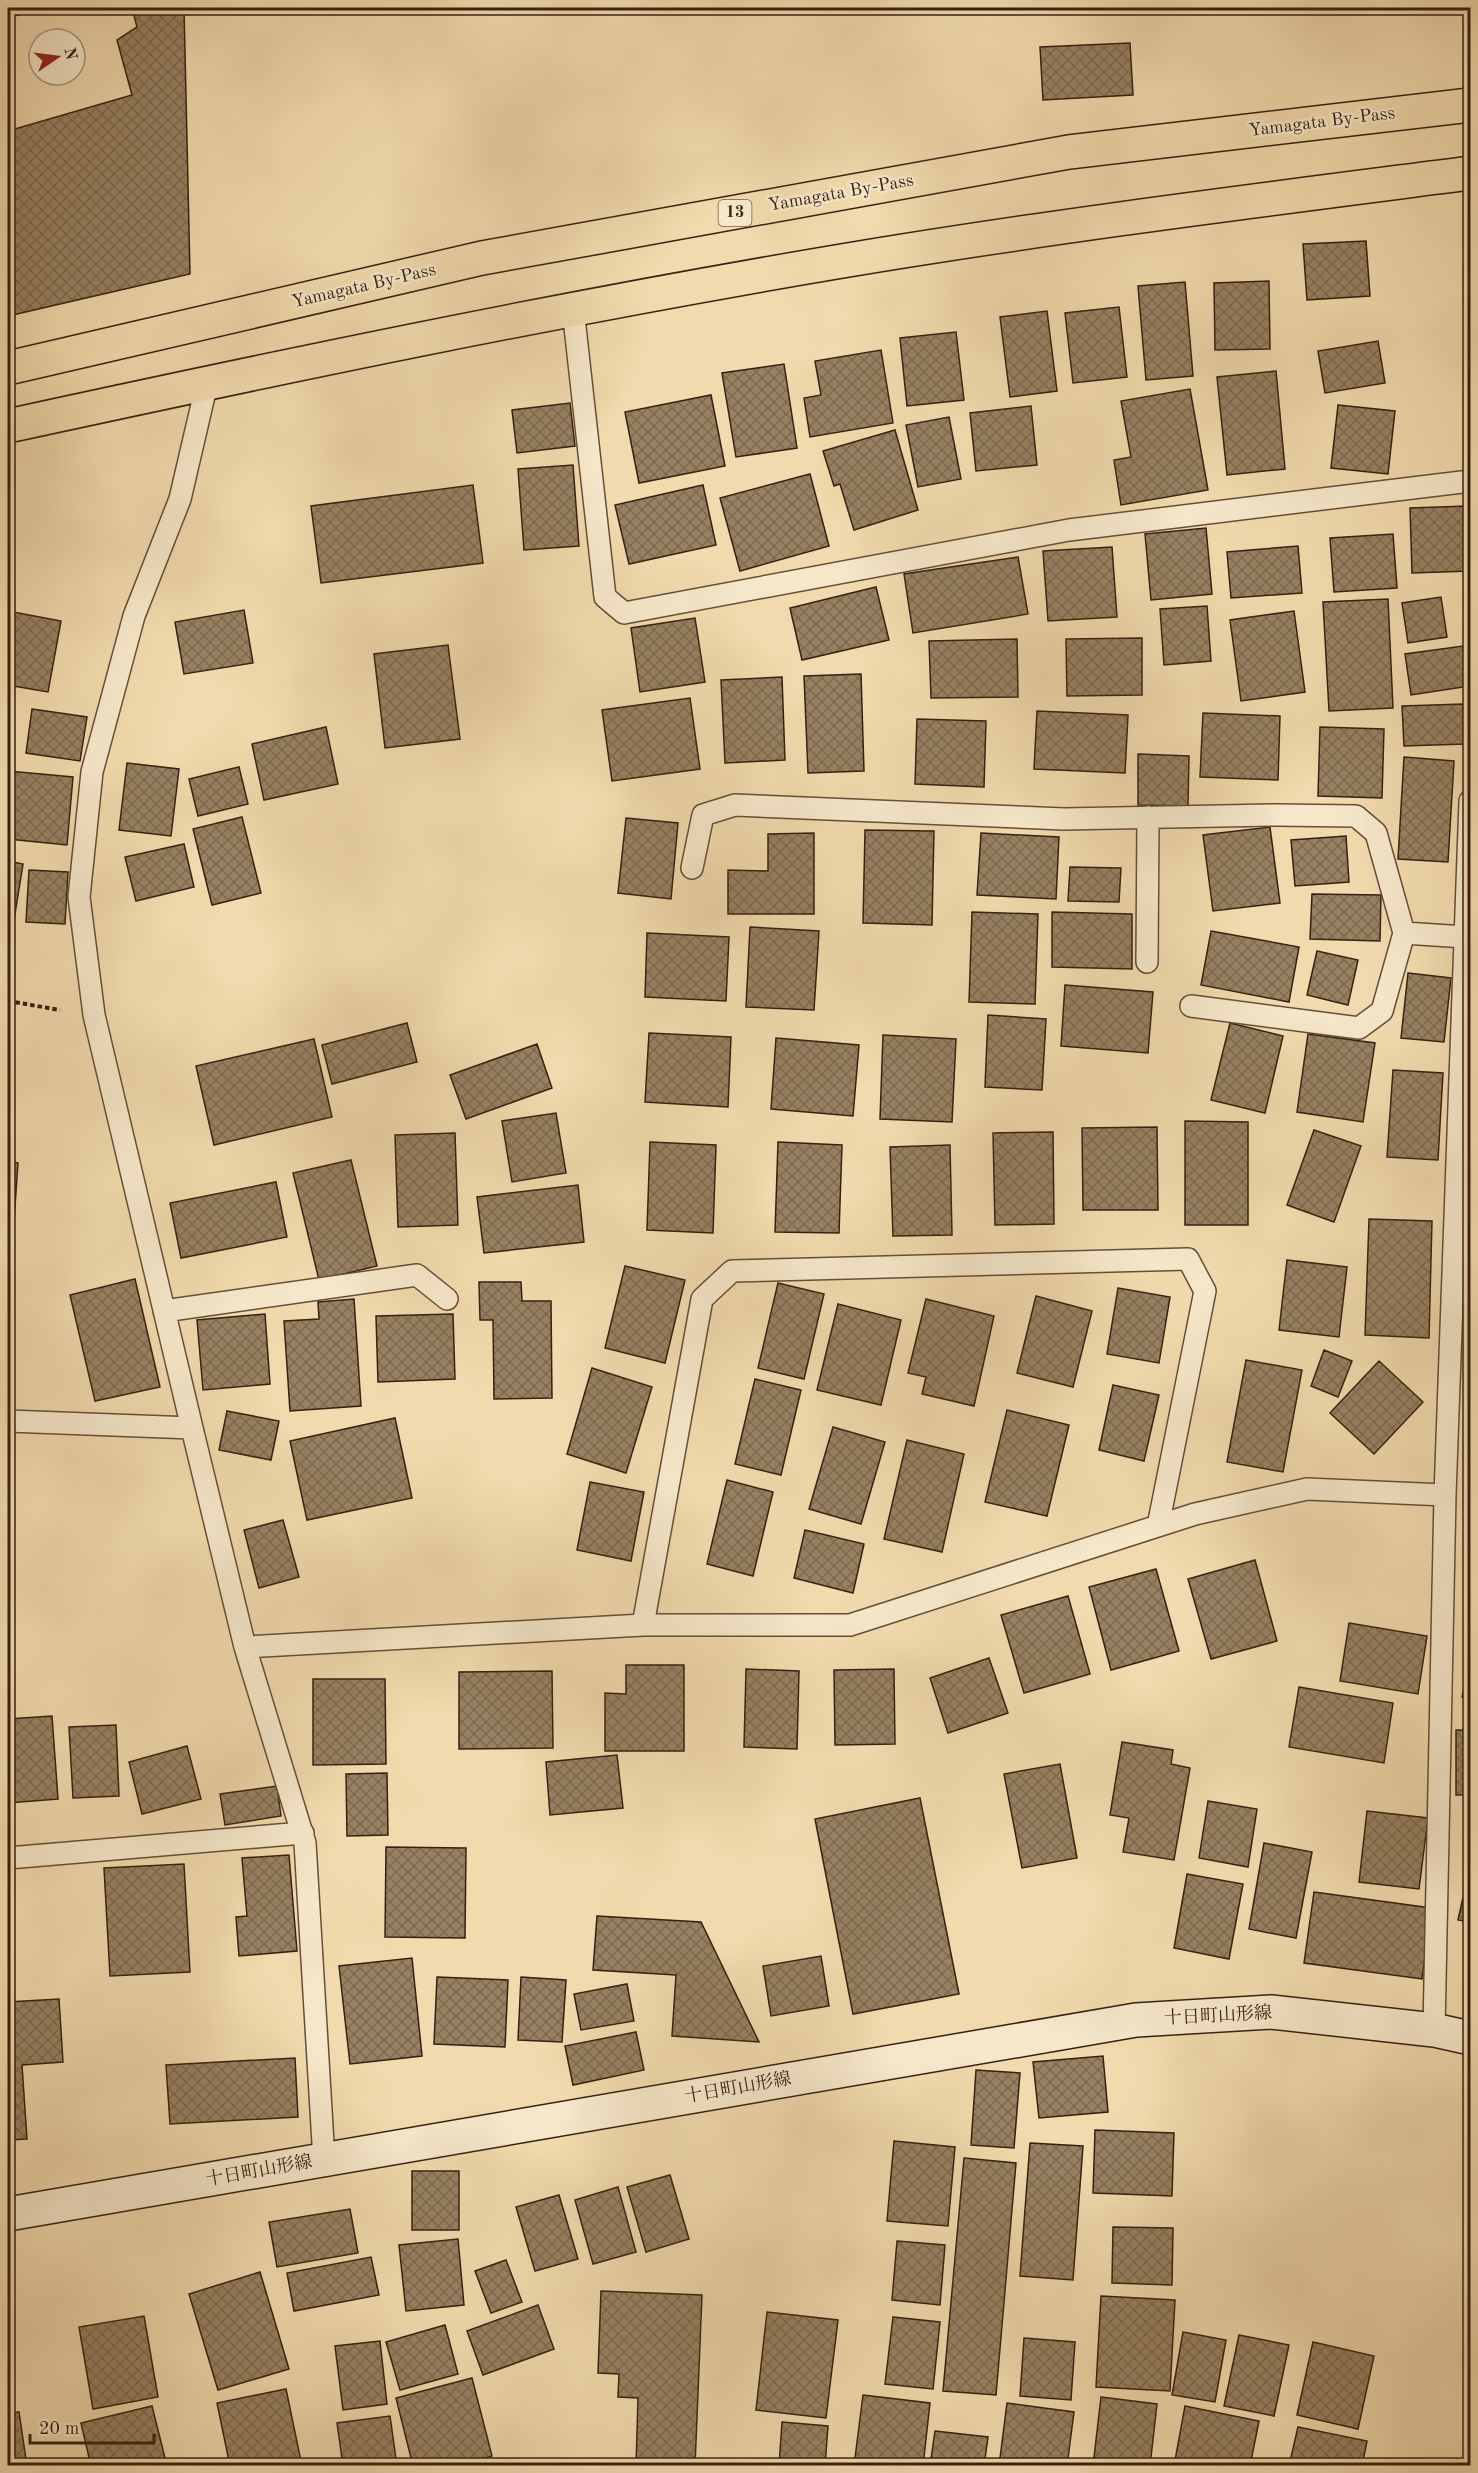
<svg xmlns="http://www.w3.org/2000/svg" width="1478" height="2473" font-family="'Old Standard TT','Noto Serif JP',serif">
	<defs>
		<pattern id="building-cross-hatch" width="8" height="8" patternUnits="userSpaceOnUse" patternTransform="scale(1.5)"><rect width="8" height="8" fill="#978162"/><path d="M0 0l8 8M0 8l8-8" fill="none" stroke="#7c694f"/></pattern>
	</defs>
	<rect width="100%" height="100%" fill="#f1daad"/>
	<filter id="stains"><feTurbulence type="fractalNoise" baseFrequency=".00333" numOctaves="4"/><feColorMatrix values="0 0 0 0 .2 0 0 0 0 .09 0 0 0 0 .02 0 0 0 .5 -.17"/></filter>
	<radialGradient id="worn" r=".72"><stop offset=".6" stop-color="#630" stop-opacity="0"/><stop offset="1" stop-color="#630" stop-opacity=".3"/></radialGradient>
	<path fill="url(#building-cross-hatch)" stroke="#362011" stroke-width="1.5" fill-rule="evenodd" d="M8 8H184L190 274 8 316ZM39 39H75V75H39Z
		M27 8H132L137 27 117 40 132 95 8 131V18L28 12ZM39 39H75V75H39Z
		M1130 43 1133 95 1043 100 1040 47Z
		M1366 241 1370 296 1307 300 1303 244Z
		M1269 281 1270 349 1215 350 1214 283Z
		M1185 282 1193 376 1146 380 1138 286Z
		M1119 307 1127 377 1073 383 1065 313Z
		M1047 311 1057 391 1010 397 1000 317Z
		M956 332 964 400 907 406 900 338Z
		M1378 341 1385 383 1325 393 1318 351Z
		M881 350 893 423 810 437 804 398 821 395 815 361Z
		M784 364 797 448 736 457 722 373Z
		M1276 371 1285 469 1227 475 1217 377Z
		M1190 389 1208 490 1121 505 1114 460 1131 457 1121 401Z
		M711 395 725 466 639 483 625 412Z
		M570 403 575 446 517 453 512 410Z
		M1338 405 1395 411 1388 474 1331 468Z
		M1031 406 1037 465 976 471 970 413Z
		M949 417 961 479 918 487 906 425Z
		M895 430 918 510 854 530 840 484 834 486 823 451Z
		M573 465 579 546 524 550 518 469Z
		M810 474 829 546 740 571 720 498Z
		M473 485 483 563 321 583 311 506Z
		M703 485 716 545 629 564 615 505Z
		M1467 506 1470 571 1412 573 1410 508Z
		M1206 528 1212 594 1151 600 1145 534Z
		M1393 534 1397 588 1334 592 1330 538Z
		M1298 546 1302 593 1231 598 1227 552Z
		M1112 547 1117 617 1048 621 1043 551Z
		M1018 557 1028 614 913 633 904 574Z
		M876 587 889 640 802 660 790 608Z
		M1441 597 1447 637 1408 643 1402 603Z
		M1388 599 1393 708 1329 711 1323 602Z
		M1207 606 1211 661 1164 665 1160 609Z
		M244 610 253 663 184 674 175 622Z
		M8 611 61 621 48 692 8 685Z
		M1294 611 1305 692 1241 701 1230 620Z
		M695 618 705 682 640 692 631 628Z
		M1142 638V695L1067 696 1066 639Z
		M1017 639 1018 697 931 698 929 641Z
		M448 645 460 739 385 748 374 654Z
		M1463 646 1469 686 1411 695 1405 654Z
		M861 674 864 771 808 773 804 676Z
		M782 677 785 760 725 763 721 680Z
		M690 698 700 769 612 781 602 710Z
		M1463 704 1465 744 1404 746 1402 706Z
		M32 709 87 717 80 761 26 753Z
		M1037 711 1128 715 1125 773 1034 769Z
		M1203 713 1280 716 1278 780 1200 777Z
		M917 719 986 721 984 787 915 784Z
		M326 727 338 784 264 800 252 744Z
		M1320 727 1384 729 1382 798 1318 796Z
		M1138 754 1189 756 1188 806 1138 805Z
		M1404 757 1454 761 1448 862 1398 859Z
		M127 763 179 769 171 836 119 830Z
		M239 767 248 804 198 816 189 779Z
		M8 771 73 777 67 845 8 839Z
		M242 817 261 893 212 905 193 829Z
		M626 818 678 823 671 899 618 893Z
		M1270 827 1280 903 1213 911 1203 835Z
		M865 830 934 831 932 925 863 923Z
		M814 833V914H728V870L768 871V834Z
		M981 833 1059 837 1056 899 977 895Z
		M1346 836 1349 882 1295 886 1291 840Z
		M184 844 194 887 136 901 125 857Z
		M8 861 23 864 10 945 8 944Z
		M1070 867 1121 868 1119 902 1068 901Z
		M29 870 68 872 65 924 26 922Z
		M1312 894 1381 895 1380 941 1310 939Z
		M972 912 1038 914 1035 1004 969 1002Z
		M1052 912 1132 914V969L1052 967Z
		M750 927 819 931 814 1010 746 1007Z
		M1211 931 1299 947 1289 1002 1201 985Z
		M647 933 729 937 726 1001 645 997Z
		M1317 951 1358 960 1348 1005 1307 995Z
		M1408 973 1451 978 1444 1042 1401 1038Z
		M1065 985 1153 992 1148 1053 1061 1046Z
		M988 1015 1046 1019 1042 1090 985 1087Z
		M407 1023 417 1062 332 1084 322 1045Z
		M1230 1023 1283 1036 1265 1113 1211 1100Z
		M649 1033 731 1037 728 1107 645 1102Z
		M1308 1034 1375 1043 1363 1122 1297 1112Z
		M883 1035 956 1039 952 1122 880 1119Z
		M776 1038 859 1045 853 1116 771 1109Z
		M314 1039 332 1117 214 1145 196 1066Z
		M537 1044 552 1088 466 1119 450 1075Z
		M1393 1070 1443 1073 1438 1160 1387 1157Z
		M556 1113 566 1173 512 1182 502 1121Z
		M1185 1121 1248 1122V1225H1185Z
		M1157 1127 1158 1210H1083L1082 1128Z
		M1314 1130 1361 1146 1334 1222 1287 1205Z
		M1053 1132 1054 1224 995 1225 993 1133Z
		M455 1133 458 1225 398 1227 395 1135Z
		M650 1142 716 1145 713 1233 647 1230Z
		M778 1142 842 1145 839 1233 775 1232Z
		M950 1145 952 1235 893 1236 890 1147Z
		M351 1160 377 1266 319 1280 293 1173Z
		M8 1162 18 1163 14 1221H8Z
		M276 1182 287 1237 181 1258 170 1203Z
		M578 1185 584 1242 484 1253 477 1197Z
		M1369 1219 1432 1221 1429 1338 1365 1335Z
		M1287 1260 1347 1267 1339 1337 1279 1330Z
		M625 1266 685 1280 665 1363 605 1348Z
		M135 1279 160 1387 95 1401 70 1295Z
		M479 1282H521L522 1301H551L552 1398 494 1399 493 1320H480Z
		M778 1283 824 1294 804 1379 758 1368Z
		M1118 1288 1170 1297 1159 1363 1107 1354Z
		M1036 1296 1092 1311 1073 1387 1017 1373Z
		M354 1299 361 1406 290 1411 284 1321 319 1319 318 1302Z
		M926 1299 994 1316 974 1406 922 1394 926 1377 908 1373Z
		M838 1304 901 1320 881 1405 817 1390Z
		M265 1314 270 1384 203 1390 197 1320Z
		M453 1314 455 1379 378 1382 376 1316Z
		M1324 1350 1352 1361 1338 1397 1311 1386Z
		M1246 1360 1302 1370 1283 1472 1227 1462Z
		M1379 1361 1423 1402 1374 1454 1330 1413Z
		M592 1368 652 1387 626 1473 567 1454Z
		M755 1379 801 1390 781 1475 735 1464Z
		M1113 1385 1159 1395 1144 1461 1099 1450Z
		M1007 1410 1069 1425 1047 1516 985 1502Z
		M227 1411 279 1421 271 1460 219 1450Z
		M395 1418 412 1498 307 1520 290 1441Z
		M833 1427 885 1442 861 1524 809 1509Z
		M907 1440 964 1454 942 1552 884 1539Z
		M727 1480 773 1492 753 1576 707 1564Z
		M590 1482 644 1492 631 1561 577 1550Z
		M283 1520 299 1577 259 1588 244 1530Z
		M805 1530 864 1544 853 1593 794 1578Z
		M1255 1560 1277 1641 1211 1659 1188 1579Z
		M1156 1569 1179 1651 1111 1670 1089 1587Z
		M1068 1596 1090 1674 1024 1693 1001 1615Z
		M1349 1623 1427 1636 1418 1694 1340 1681Z
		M1470 1657V1699L1462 1697Z
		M989 1658 1008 1713 948 1733 930 1678Z
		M626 1665H684V1751H605V1693L626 1694Z
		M746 1669 799 1671 797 1749 744 1747Z
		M894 1669 895 1744 835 1745 834 1670Z
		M552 1671 553 1748 459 1749V1672Z
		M313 1679H385L386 1764 313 1765Z
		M1299 1687 1393 1703 1384 1763 1289 1747Z
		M52 1716 58 1799 8 1803V1719Z
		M116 1725 119 1796 73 1798 69 1727Z
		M1456 1730H1470V1795H1456Z
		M1122 1742 1173 1750 1171 1764 1190 1768 1174 1860 1123 1852 1129 1818 1110 1815Z
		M187 1746 201 1799 142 1814 129 1762Z
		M617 1755 623 1808 550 1815 546 1762Z
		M1060 1764 1077 1858 1022 1868 1004 1774Z
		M387 1773 388 1835 347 1836 346 1774Z
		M277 1786 281 1816 225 1825 220 1794Z
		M920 1798 959 1994 853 2014 815 1819Z
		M1208 1801 1257 1809 1248 1867 1199 1858Z
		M1367 1811 1428 1818 1419 1889 1359 1882Z
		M1264 1843 1312 1852 1296 1938 1249 1929Z
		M386 1847 466 1848 465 1938 385 1937Z
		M289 1855 297 1951 239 1956 236 1917 247 1916 242 1858Z
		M184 1864 190 1972 110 1976 104 1868Z
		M1470 1866V1922L1458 1920Z
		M1187 1874 1243 1884 1229 1959 1174 1948Z
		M1314 1892 1431 1908 1422 1979 1304 1963Z
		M597 1916 701 1922 759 2042 672 2036 676 1975 593 1970Z
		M821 1956 829 2006 771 2016 763 1966Z
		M412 1958 422 2056 350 2064 339 1966Z
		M437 1977 508 1980 505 2047 434 2044Z
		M521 1977 566 1980 562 2042 518 2040Z
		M627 1984 634 2021 581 2030 574 1994Z
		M59 1999 63 2062 22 2065 27 2139 8 2140V2002Z
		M636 2032 644 2070 573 2085 565 2046Z
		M1103 2056 1108 2112 1039 2118 1033 2062Z
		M295 2058 298 2117 170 2124 166 2065Z
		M976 2070 1020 2073 1014 2148 971 2145Z
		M1095 2130 1174 2133 1172 2196 1093 2193Z
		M894 2141 955 2147 948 2226 887 2221Z
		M1030 2143 1083 2146 1073 2280 1020 2276Z
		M964 2158 1016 2163 996 2395 943 2391Z
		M412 2171H459V2230H412Z
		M670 2175 689 2239 646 2252 627 2187Z
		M618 2187 636 2252 593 2264 575 2200Z
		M559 2195 578 2259 535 2271 516 2207Z
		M350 2209 358 2253 277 2267 269 2222Z
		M1113 2227 1173 2228 1172 2285 1112 2283Z
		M458 2239 464 2305 406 2311 399 2245Z
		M897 2241 945 2245 940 2305 892 2300Z
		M371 2257 379 2295 294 2311 287 2273Z
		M506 2260 522 2302 491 2313 475 2271Z
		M260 2272 289 2369 218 2390 189 2294Z
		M601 2291 702 2295 695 2466H636L638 2398 618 2397 619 2374 598 2373Z
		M1101 2296 1175 2300 1170 2391 1096 2387Z
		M538 2305 554 2349 483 2375 467 2331Z
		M767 2312 838 2320 826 2418 756 2410Z
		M144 2316 158 2397 93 2409 79 2327Z
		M893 2317 940 2322 933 2389 885 2384Z
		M445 2325 458 2374 400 2390 386 2342Z
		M1183 2332 1226 2340 1215 2402 1172 2395Z
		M1239 2335 1289 2345 1274 2416 1224 2406Z
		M1024 2338 1075 2342 1071 2400 1020 2396Z
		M380 2341 387 2404 343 2410 335 2346Z
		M1313 2342 1374 2356 1358 2429 1297 2415Z
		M472 2378 492 2456 458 2466H413L396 2398Z
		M286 2389 302 2466H230L217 2403Z
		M863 2395 930 2403 923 2466H854Z
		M1101 2397 1157 2404 1150 2466H1093Z
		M1007 2403 1074 2412 1067 2466H999Z
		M152 2406 167 2466H91L81 2423Z
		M1185 2406 1259 2421 1250 2466H1174Z
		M19 2412 27 2466H8V2414Z
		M390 2416 397 2466H343L337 2423Z
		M782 2422 828 2426 825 2466H779Z
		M1298 2427 1367 2441 1362 2466H1289Z
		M935 2431 988 2437 984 2466H930Z"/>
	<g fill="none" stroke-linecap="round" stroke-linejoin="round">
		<g stroke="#654e38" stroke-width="24">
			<path id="lane" d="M573 309 605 597 624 613 1069 530 1470 481
				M207 383 180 499 134 616 92 772 79 897 94 1015 192 1428 245 1647 305 1843 324 2160
				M692 868 703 815 735 805 1064 819 1275 815 1356 816 1376 833 1404 933 1465 937
				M1147 962 1148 817
				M1191 1006 1359 1028 1382 1011 1404 933
				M164 1311 417 1275 447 1299
				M8 1421 192 1428
				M643 1625 702 1299 732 1271 1188 1259 1205 1291 1158 1526
				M245 1647 643 1625H850L1195 1514 1307 1489 1445 1495
				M8 1858 303 1833
				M1434 2030 1445 1495 1470 801"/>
		</g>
		<g stroke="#362011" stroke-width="36">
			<path id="secondary" d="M8 2214 1136 2020 1271 2012 1434 2030 1470 2038"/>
		</g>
		<g stroke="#362011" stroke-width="36">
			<path id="highway" d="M8 368 482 258 1069 152 1470 105
				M8 426C284 366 562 308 842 261 1051 226 1261 200 1470 173"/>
		</g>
		<path stroke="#362011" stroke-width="4" stroke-dasharray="4.5 3" stroke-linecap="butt" d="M8 1001 60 1010"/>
		<use href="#lane" stroke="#f6e7ca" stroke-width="21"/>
		<use href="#secondary" stroke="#f6e7ca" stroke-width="33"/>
		<use href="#highway" stroke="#f1daad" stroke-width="33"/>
	</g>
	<g text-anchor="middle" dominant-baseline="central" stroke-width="4.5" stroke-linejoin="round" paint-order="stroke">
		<rect fill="#f6e7ca" stroke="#705c48" stroke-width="1.5" x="718.5" y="200" width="33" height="26" rx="4.5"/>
		<g font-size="16" font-weight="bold" fill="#362011">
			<text x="735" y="213">13</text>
		</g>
		<g font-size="18" fill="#362011" stroke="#f6e7ca">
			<text transform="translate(1322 122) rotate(-7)">Yamagata By-Pass</text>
			<text transform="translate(841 193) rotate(-10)">Yamagata By-Pass</text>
			<text transform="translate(364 286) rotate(-13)">Yamagata By-Pass</text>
			<text transform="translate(1218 2016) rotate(-3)">十日町山形線</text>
			<text transform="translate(738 2088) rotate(-10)">十日町山形線</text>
			<text transform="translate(259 2171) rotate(-10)">十日町山形線</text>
		</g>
	</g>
	<rect width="1478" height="2473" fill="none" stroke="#f1daad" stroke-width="30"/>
	<rect x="9" y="9" width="1460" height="2455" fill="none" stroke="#362011" stroke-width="3"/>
	<rect x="15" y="15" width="1448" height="2443" fill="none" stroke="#362011" stroke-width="1.5"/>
	<g transform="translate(57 57) rotate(76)"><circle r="28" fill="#f6e7ca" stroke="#a99780" stroke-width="1.5"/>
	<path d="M0-4.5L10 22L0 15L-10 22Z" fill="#8f2418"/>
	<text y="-9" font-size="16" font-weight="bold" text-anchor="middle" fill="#362011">N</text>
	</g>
	<path d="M30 2434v9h124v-9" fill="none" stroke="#362011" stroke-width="3"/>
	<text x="39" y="2434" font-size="18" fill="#362011" stroke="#f6e7ca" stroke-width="4.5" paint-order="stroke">20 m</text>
	<rect width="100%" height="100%" filter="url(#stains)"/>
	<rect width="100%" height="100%" fill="url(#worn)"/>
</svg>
